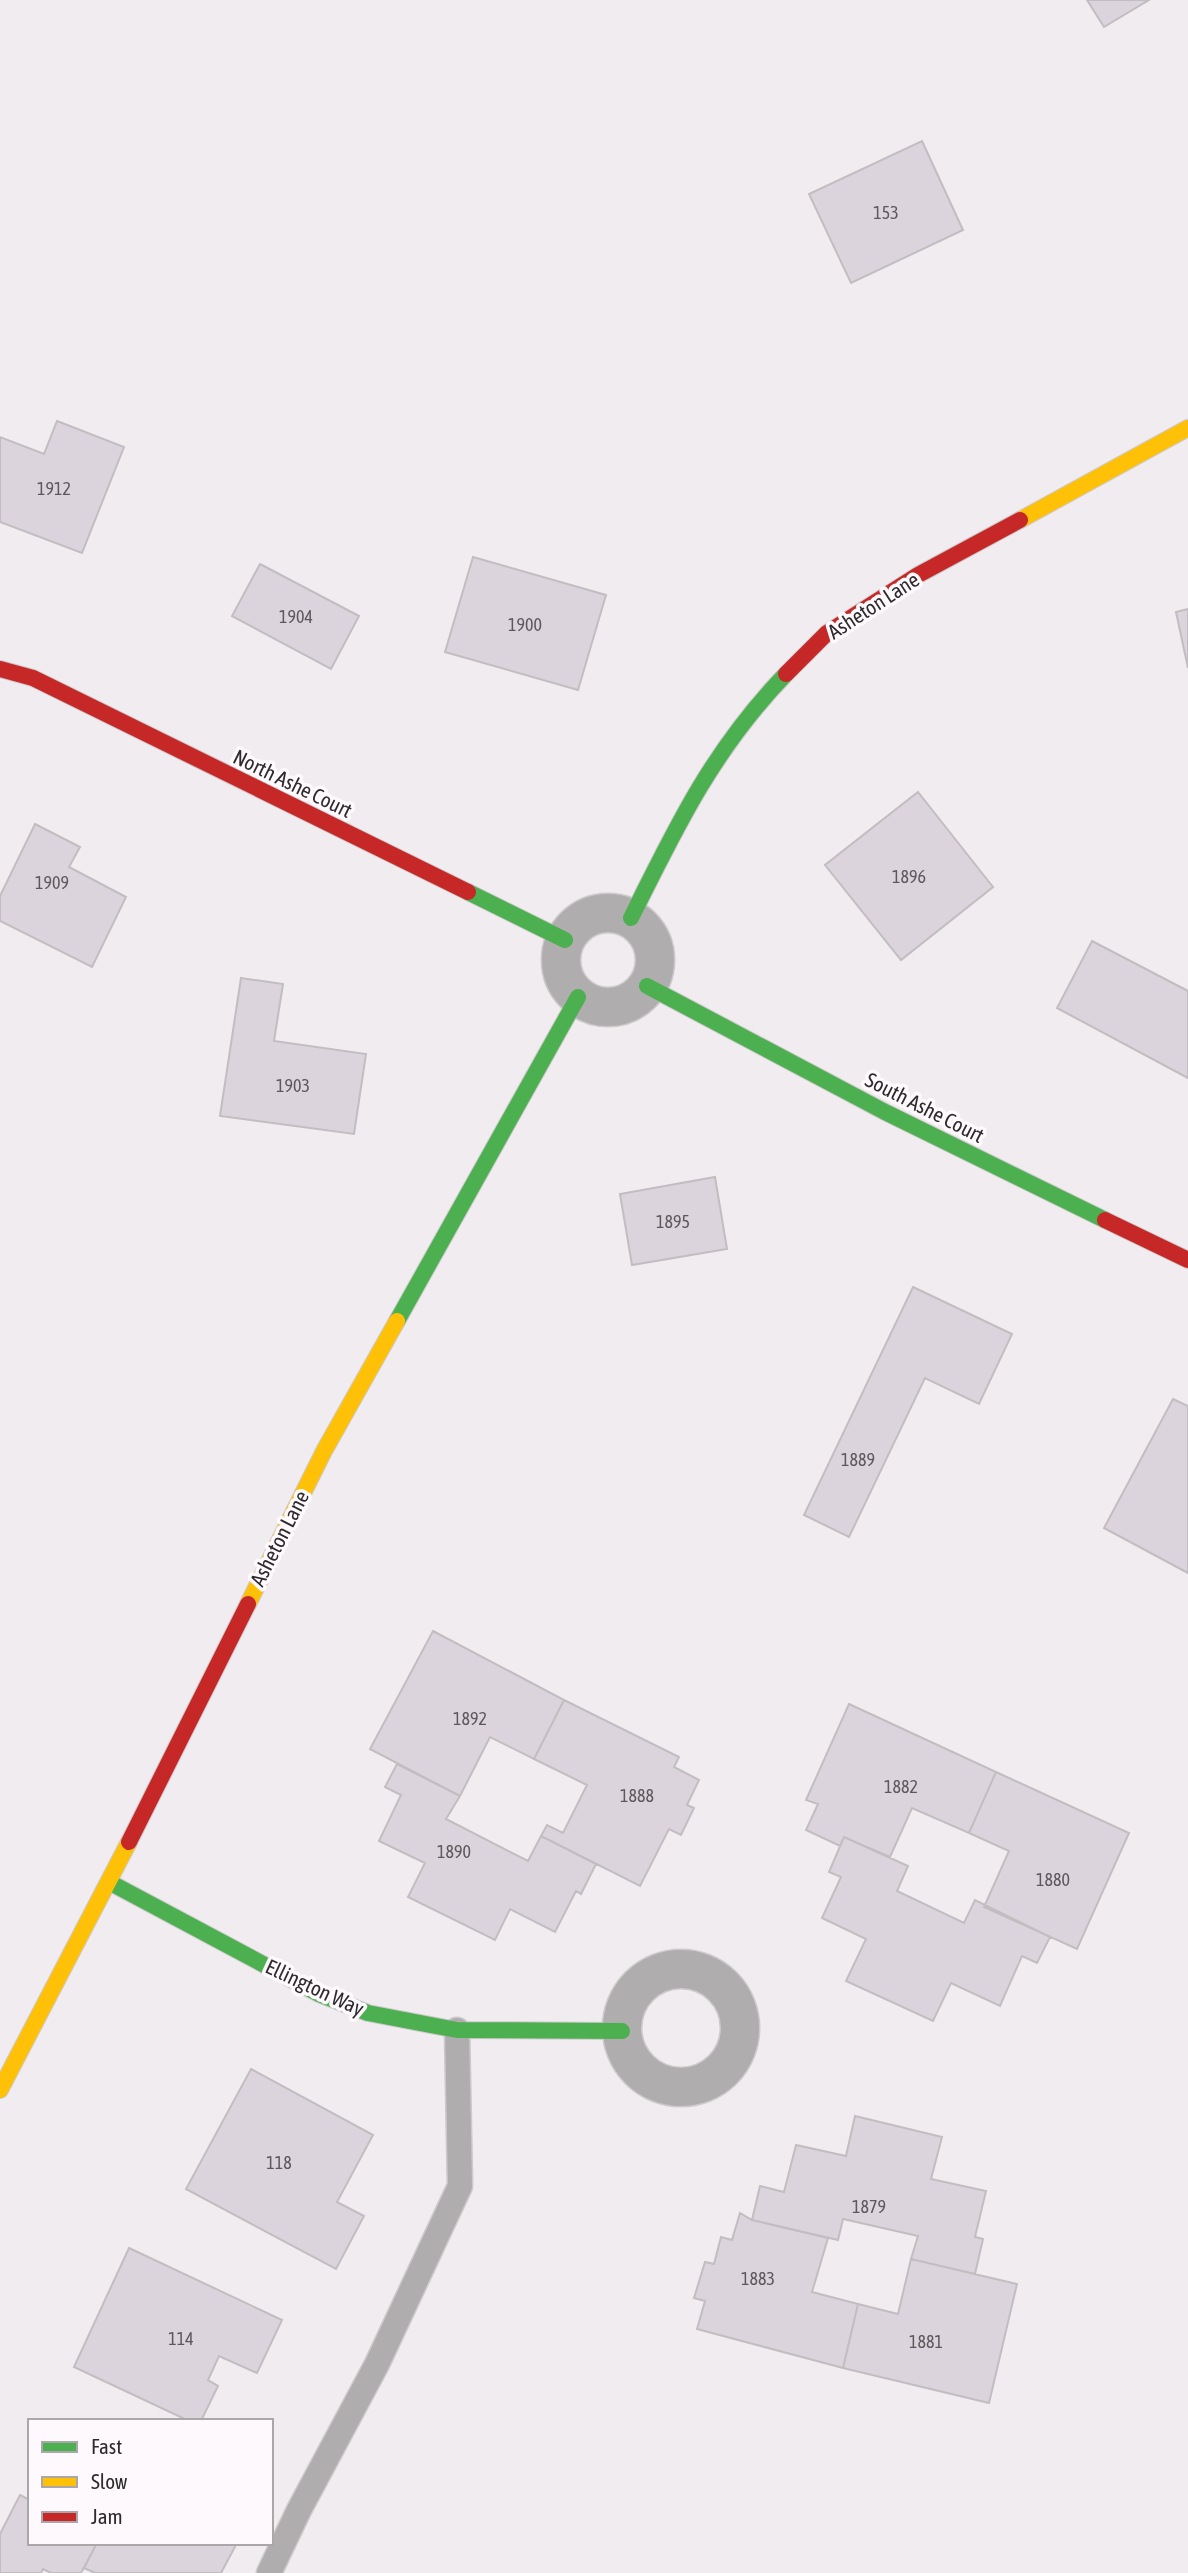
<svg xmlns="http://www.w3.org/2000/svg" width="1188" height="2573" font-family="'Asap Condensed',sans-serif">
	<rect width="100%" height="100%" fill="#f1ecef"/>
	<path fill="#dcd4dc" stroke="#c1bdc0" stroke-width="2" d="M1087 0H1149L1104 27Z
		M922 141 963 230 851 283 809 194Z
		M57 421 124 447 82 553 0 522V437L44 454Z
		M473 557 606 595 578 690 445 652Z
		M260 564 359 616 331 669 232 616Z
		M1188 609V668L1176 612Z
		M918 792 993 887 901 960 825 865Z
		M35 824 80 847 69 867 126 897 92 967 0 921V896Z
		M1092 941 1188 991V1078L1057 1008Z
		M241 978 283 984 274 1041 366 1054 354 1134 220 1116Z
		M715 1177 727 1249 632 1265 620 1194Z
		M913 1287 1012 1334 979 1404 925 1378 849 1537 804 1515Z
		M1173 1399 1188 1406V1573L1104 1528Z
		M433 1631 564 1700 534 1759 490 1737 460 1796 370 1749Z
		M564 1700 679 1757 674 1767 699 1780 687 1805 694 1808 681 1835 669 1829 640 1886 541 1836 547 1825 563 1833 587 1785 534 1759Z
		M849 1704 996 1772 969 1833 912 1808 890 1857 844 1837 840 1846 806 1830 818 1804 806 1800Z
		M397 1764 460 1796 446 1819 528 1861 541 1836 596 1864 581 1894 576 1891 555 1932 510 1909 495 1940 408 1897 425 1863 379 1841 401 1795 385 1787Z
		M996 1772 1129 1833 1077 1949 984 1907 1009 1851 969 1833Z
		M844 1837 908 1866 897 1891 964 1923 975 1900 1050 1937 1037 1963 1022 1956 1000 2006 951 1983 933 2021 846 1981 866 1939 822 1918 841 1877 829 1872Z
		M251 2069 373 2135 337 2202 364 2216 336 2269 186 2189Z
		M855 2116 942 2137 931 2179 986 2191 975 2237 983 2239 975 2274 911 2259 918 2236 843 2219 838 2240 752 2220 760 2186 784 2192 796 2145 846 2156Z
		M740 2213 752 2220 828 2238 812 2292 858 2304 843 2368 697 2329 705 2301 694 2298 705 2262 714 2264 721 2237 732 2240Z
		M129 2248 282 2320 257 2373 219 2356 208 2380 218 2386 201 2421H189L74 2367Z
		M911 2259 1017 2284 989 2403 843 2368 858 2304 898 2314Z
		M20 2495 30 2500V2543H97L81 2573H51L43 2569 41 2573H0V2534Z
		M97 2543H237L221 2573H95L84 2568Z"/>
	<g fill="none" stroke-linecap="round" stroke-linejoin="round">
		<g stroke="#cdcacc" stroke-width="27">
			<path id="lane" d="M269 2573 299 2510 377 2364 460 2186 457 2030"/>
		</g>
		<g stroke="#cdcacc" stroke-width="41">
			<path id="street" d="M561 960a47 47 0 1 1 94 0a47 47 0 1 1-94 0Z
				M622 2028a59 59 0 1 1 118 0a59 59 0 1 1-118 0Z"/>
		</g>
		<g stroke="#cdcacc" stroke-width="18">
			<path id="fast" d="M468 892 565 940
				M631 918C676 827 714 748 786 674
				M647 986 885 1112 1105 1220
				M397 1321 578 997
				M109 1882 319 1994 368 2013 457 2030 622 2031"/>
		</g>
		<g stroke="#cdcacc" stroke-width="18">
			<path id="slow" d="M1020 520 1188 428
				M248 1604 324 1451 397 1321
				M0 2090 129 1842"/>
		</g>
		<g stroke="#cdcacc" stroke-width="18">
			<path id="jam" d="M0 669 33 678 468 892
				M786 674 827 633 918 575 1020 520
				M1105 1220 1188 1260
				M129 1842 248 1604"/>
		</g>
		<use href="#lane" stroke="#b0adae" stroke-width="24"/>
		<use href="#street" stroke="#b0adae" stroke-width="38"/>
		<use href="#fast" stroke="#4caf50" stroke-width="16"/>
		<use href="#slow" stroke="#ffc107" stroke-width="16"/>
		<use href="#jam" stroke="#c62828" stroke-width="16"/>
	</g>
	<g text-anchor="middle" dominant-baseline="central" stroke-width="7" stroke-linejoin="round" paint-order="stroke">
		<g font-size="18" fill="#5c585c">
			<text x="886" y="212">153</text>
			<text x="54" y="488">1912</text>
			<text x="296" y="616">1904</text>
			<text x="525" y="624">1900</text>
			<text x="909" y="876">1896</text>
			<text x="52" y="882">1909</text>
			<text x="293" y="1085">1903</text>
			<text x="673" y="1221">1895</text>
			<text x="858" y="1459">1889</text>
			<text x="470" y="1718">1892</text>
			<text x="901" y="1786">1882</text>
			<text x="637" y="1795">1888</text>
			<text x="454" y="1851">1890</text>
			<text x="1053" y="1879">1880</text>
			<text x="279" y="2162">118</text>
			<text x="869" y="2206">1879</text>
			<text x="758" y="2278">1883</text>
			<text x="181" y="2338">114</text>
			<text x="926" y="2341">1881</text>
		</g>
		<g font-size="21" fill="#2e2b2d" stroke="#fef9fc">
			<text transform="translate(873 605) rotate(-33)">Asheton Lane</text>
			<text transform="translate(293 783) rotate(26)">North Ashe Court</text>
			<text transform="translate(925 1107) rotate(27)">South Ashe Court</text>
			<text transform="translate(279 1538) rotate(-63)">Asheton Lane</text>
			<text transform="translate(315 1987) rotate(25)">Ellington Way</text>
		</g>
	</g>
	<rect x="28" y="2419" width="245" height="126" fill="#fef9fc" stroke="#aba7a9" stroke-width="2"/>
	<rect x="42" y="2442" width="35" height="10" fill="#4caf50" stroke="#aba7a9" stroke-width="2"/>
	<text x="91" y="2454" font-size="21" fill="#2e2b2d">Fast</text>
	<rect x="42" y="2477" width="35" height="10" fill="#ffc107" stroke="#aba7a9" stroke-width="2"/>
	<text x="91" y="2489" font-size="21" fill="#2e2b2d">Slow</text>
	<rect x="42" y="2512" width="35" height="10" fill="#c62828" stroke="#aba7a9" stroke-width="2"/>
	<text x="91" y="2524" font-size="21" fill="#2e2b2d">Jam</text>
</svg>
